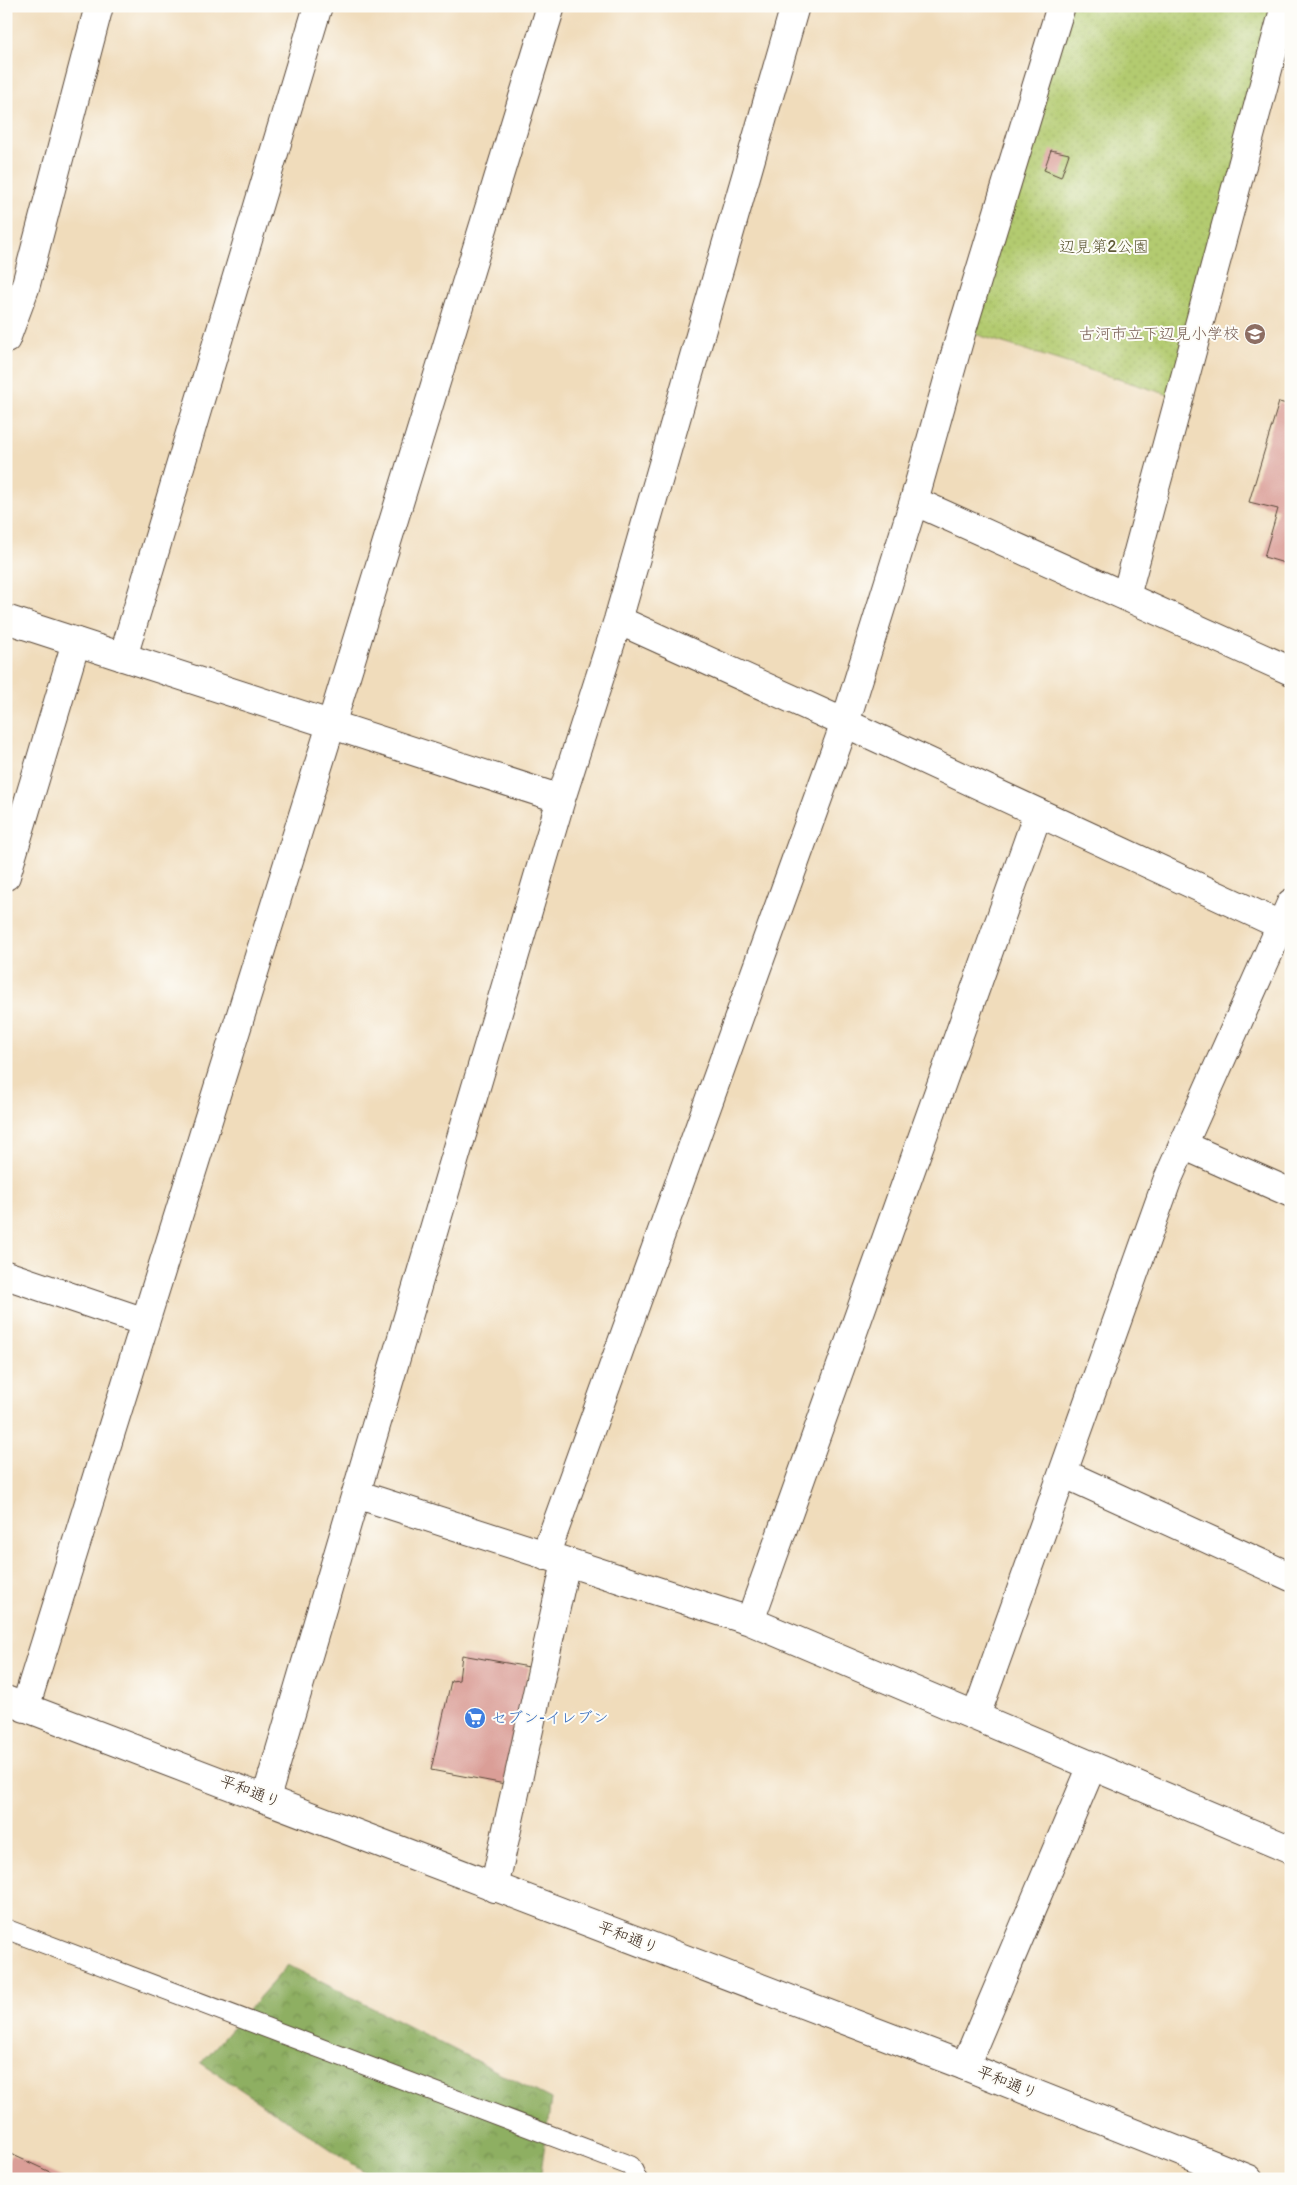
<svg xmlns="http://www.w3.org/2000/svg" width="1297" height="2185" font-family="'Balsamiq Sans','Klee One',sans-serif">
	<defs>
		<pattern id="forest-crowns" width="20" height="18" patternUnits="userSpaceOnUse" patternTransform="scale(1.25)"><rect width="20" height="18" fill="#8eaf62"/><path d="M2 6a3 3 0 1 1 6 0M12 15a3 3 0 1 1 6 0" fill="none" stroke="#758f50"/></pattern>
		<pattern id="park-dots" width="8" height="8" patternUnits="userSpaceOnUse" patternTransform="scale(1.25)"><rect width="8" height="8" fill="#b3cb70"/><path d="M2 2h.1M6 6h.1" fill="none" stroke="#9bae61" stroke-width="1.8" stroke-linecap="round"/></pattern>
	</defs>
	<rect width="100%" height="100%" fill="#fdfcf7"/>
	<filter id="ink" filterUnits="userSpaceOnUse"><feTurbulence type="fractalNoise" baseFrequency=".02" numOctaves="2"/><feDisplacementMap in="SourceGraphic" scale="10" xChannelSelector="R" yChannelSelector="G"/><feConvolveMatrix kernelMatrix="1 2 1 2 8 2 1 2 1" color-interpolation-filters="sRGB"/></filter>
	<filter id="wash" filterUnits="userSpaceOnUse"><feTurbulence type="fractalNoise" baseFrequency=".0096" numOctaves="4" result="noise"/><feDisplacementMap in="SourceGraphic" scale="20" xChannelSelector="R" yChannelSelector="G"/><feGaussianBlur stdDeviation="1.12" result="paint"/><feColorMatrix in="noise" values="0 0 0 0 0 0 0 0 0 0 0 0 0 0 0 0 0 1.4 0 .05"/><feComposite in="paint" operator="in"/></filter>
	<g filter="url(#wash)">
		<rect width="100%" height="100%" fill="#f0dcbb"/>
		<path fill="url(#forest-crowns)" stroke="#646c40" d="M288 1965 551 2099 540 2179H370L371 2176 201 2063Z"/>
		<path fill="url(#park-dots)" stroke="#777a47" d="M1061 6H1285L1179 398 962 330Z"/>
		<g id="blocks">
			<path fill="#da9e97" d="M1051 150 1069 154 1061 177 1044 170Z
				M1279 402 1291 405V565L1264 557 1278 509 1249 502Z
				M462 1655 529 1667 505 1784 431 1770 451 1681 459 1680Z
				M11 2154 65 2179H6V2164Z"/>
		</g>
	</g>
	<g filter="url(#ink)">
		<use href="#blocks" fill-opacity="0" stroke="#564536" stroke-width="1"/>
		<g fill="none" stroke-linecap="round" stroke-linejoin="round">
			<g stroke="#564536" stroke-width="21">
				<path id="service" d="M6 1929 631 2166 637 2179"/>
			</g>
			<g stroke="#564536" stroke-width="30">
				<path id="minor" d="M6 339 25 288 99 6
					M914 501 1291 671
					M1126 596 1285 6
					M123 657 318 6
					M6 876 76 642
					M1183 1145 1291 1193
					M6 1275 145 1322
					M1063 1473 1291 1577
					M356 1494 750 1621 1291 1850
					M545 1556 845 723 914 501 962 330 1061 6
					M750 1621 1038 813
					M25 1708 331 725 551 6
					M976 1716 1167 1181 1291 903
					M494 1888 566 1562
					M965 2066 1092 1766"/>
			</g>
			<g stroke="#564536" stroke-width="30">
				<path id="tertiary" d="M6 619 561 799
					M618 620 845 723 1291 930
					M6 1700 965 2066 1249 2179
					M266 1798 561 799 618 620 795 6"/>
			</g>
			<use href="#service" stroke="#fff" stroke-width="19"/>
			<use href="#minor" stroke="#fff" stroke-width="28"/>
			<use href="#tertiary" stroke="#fff" stroke-width="28"/>
		</g>
	</g>
	<defs>
		<g id="school-disc" transform="scale(1.125)"><circle r="9.5" fill="#8d6e63" stroke="#fdfcf7"/><path d="M0-5L7-2L0 1L-7-2ZM-4 1L0 2.5L4 1V4Q0 6-4 4Z" fill="#fff"/></g>
		<g id="supermarket-disc" transform="scale(1.125)"><circle r="9.5" fill="#3f7fe0" stroke="#fdfcf7"/><path d="M-6-5.5h2.5l.6 2H6L4.5 2H-2.5L-4.4-4H-6ZM-1.5 3.2a1.3 1.3 0 1 0 .1 0ZM3 3.2a1.3 1.3 0 1 0 .1 0Z" fill="#fff"/></g>
	</defs>
	<g fill-rule="evenodd">
		<use href="#school-disc" x="1255" y="334"/>
		<use href="#supermarket-disc" x="475" y="1718"/>
	</g>
	<g text-anchor="middle" dominant-baseline="central" stroke-width="4" stroke-linejoin="round" paint-order="stroke">
		<g font-size="16" fill="#5f5a37" stroke="#fdfcf7">
			<text x="1104" y="247">辺見第2公園</text>
		</g>
		<g font-size="16" fill="#785e54" stroke="#fdfcf7" text-anchor="end">
			<text x="1239" y="334">古河市立下辺見小学校</text>
		</g>
		<g font-size="16" fill="#366cbe" stroke="#fdfcf7" text-anchor="start">
			<text x="491" y="1718">セブン-イレブン</text>
		</g>
		<g font-size="16" fill="#3b2a1e" stroke="#fdfcf7">
			<text transform="translate(250 1792) rotate(21)">平和通り</text>
			<text transform="translate(628 1938) rotate(21)">平和通り</text>
			<text transform="translate(1007 2083) rotate(22)">平和通り</text>
		</g>
	</g>
	<rect width="1297" height="2185" fill="none" stroke="#fdfcf7" stroke-width="25"/>
</svg>
